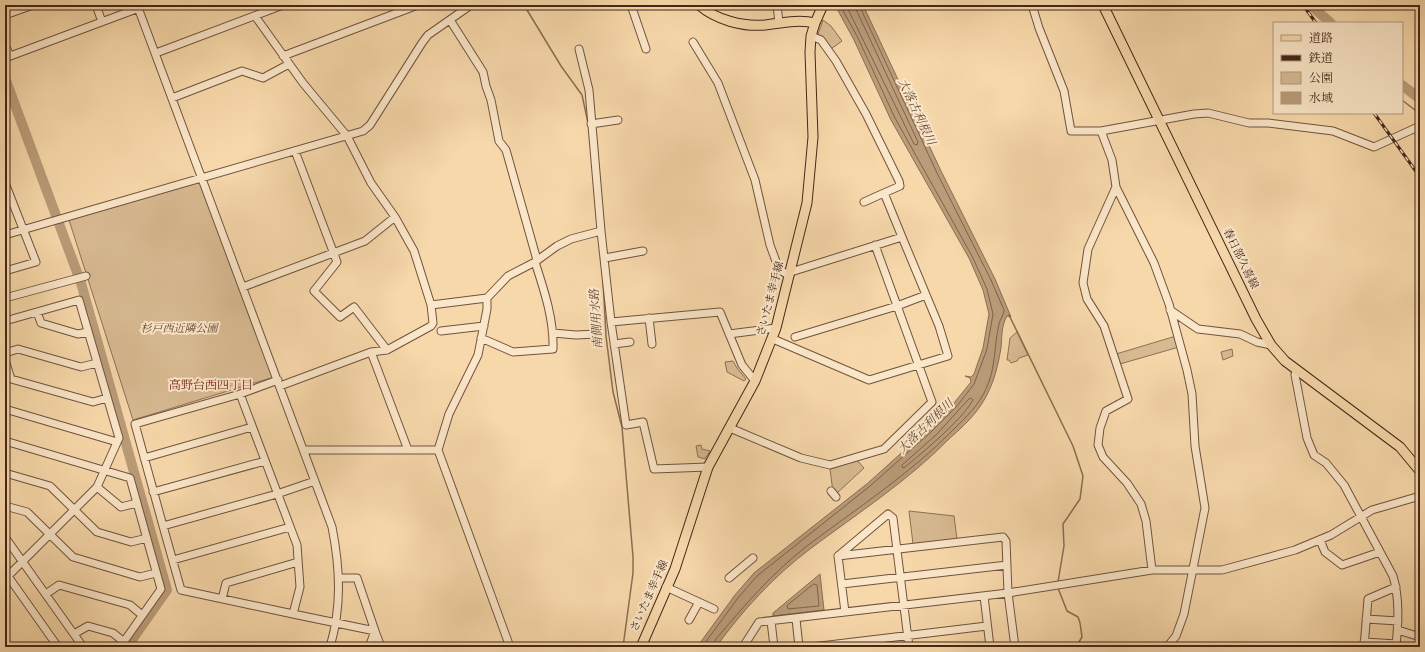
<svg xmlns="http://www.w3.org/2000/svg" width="1425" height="652" font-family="Vollkorn,'Noto Serif JP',serif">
	<rect width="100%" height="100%" fill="#f7d8aa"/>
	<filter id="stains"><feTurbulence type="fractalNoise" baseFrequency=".005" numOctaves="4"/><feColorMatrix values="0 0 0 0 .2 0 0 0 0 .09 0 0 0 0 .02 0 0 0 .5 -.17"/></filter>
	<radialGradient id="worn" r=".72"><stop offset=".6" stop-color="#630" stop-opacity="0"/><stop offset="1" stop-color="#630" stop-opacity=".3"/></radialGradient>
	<path fill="#d8ba92" stroke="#8e7056" d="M823 20 831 26 842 41 831 49 818 34Z
		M201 182 274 377 133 420 69 220Z
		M1017 332 1028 355 1019 358 1017 361 1011 363 1009 360H1007L1010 338Z
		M1176 336 1179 347 1120 364 1116 354Z
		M1232 349 1233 356 1223 360 1221 352Z
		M733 361 737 368 746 379 744 381 727 372 725 362Z
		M701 445 702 449 710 451 705 459 698 457 696 446Z
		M857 460 864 468 836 494 833 492 830 469Z
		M909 511 954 516 957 539 913 544Z"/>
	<path fill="#ba9c79" stroke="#8a6d53" d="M835 5H863L941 171 995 279 1011 317 1007 316C1001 326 1002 338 1001 348 997 372 991 393 976 412 968 422 959 430 950 438 908 481 858 513 810 549 774 576 742 611 716 647H697L735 595 754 573 868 483 929 428 954 403 971 382 970 378 965 376 971 377 974 374 983 348 989 314 983 290 969 258 891 120 854 40Z
		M820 574 824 610 773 616V613Z"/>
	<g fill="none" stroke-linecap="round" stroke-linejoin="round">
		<path stroke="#7e624a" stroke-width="1" d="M846 5 914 144 917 145 918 142 854 5
			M969 399 971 398 973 400C961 421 923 452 904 468L902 467V465L936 435Z
			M814 584 817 585 819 606 788 609 787 606Z
			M702 647 738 598 757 576 870 486 932 431 957 406 974 384 987 349 993 314 987 289 972 256 895 118 858 38 840 5
			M713 647 716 639C744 606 772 573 807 546 857 508 909 475 954 429 966 417 979 405 986 389 996 368 994 346 999 324 1000 319 1004 315 1004 310L991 280 937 173 859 5"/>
		<path stroke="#8a6d53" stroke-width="1.5" d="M524 5 561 66 582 95 588 123
			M1402 100 1420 114
			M603 280 606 336 613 392 622 427 633 557V573L623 647
			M1009 315 1073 446 1083 476 1080 499 1063 524 1064 546 1058 582
			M1058 588 1067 611 1078 617 1080 623 1082 637 1076 647"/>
		<path stroke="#ba9c79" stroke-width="10" d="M1310 5 1331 23
			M5 78 81 283 167 590 127 647
			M1402 85 1420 99"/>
		<g stroke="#70533e" stroke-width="9">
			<path id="minor" d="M96 5 102 22
				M137 5 332 527C340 568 342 606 330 647
				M631 5 646 49
				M777 5 779 23
				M1032 5 1039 28 1064 91 1071 131H1101L1194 114 1208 113 1249 123H1268L1333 131 1374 147 1420 126
				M5 15 33 5
				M255 16 303 83 347 136 371 183 395 217 414 251 431 305 487 298 508 276 535 262 557 246 571 239 601 231 611 322 720 312 742 365 755 381
				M450 20 483 72 486 86 491 100 499 141 506 150 537 260
				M811 36 821 40 836 61 866 114 899 181 900 186 884 193 902 237
				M693 42 718 83 755 180 770 245 777 264 782 271 789 276
				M5 45 10 56
				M579 49 589 90 601 231
				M156 53 283 5
				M283 56 418 5
				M5 58 139 8
				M172 98 242 71 263 78 289 64
				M591 124 618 120
				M1101 131 1112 160 1116 187 1154 263 1169 304 1187 370 1192 394 1195 446 1205 508 1184 614 1176 636 1167 647
				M295 151 337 262 314 291 340 317 354 307 387 350
				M5 183 36 262 5 271
				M1116 187 1088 249 1083 283 1087 299 1104 326 1128 399 1106 411 1100 428 1098 445 1103 457 1127 483 1141 504 1146 521 1152 570
				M864 202 884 193
				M5 235 363 131 370 125 422 43 428 35 471 5
				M605 258 643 251
				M243 287 365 241 395 217
				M5 298 86 276
				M1170 310 1198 329 1240 334 1257 342 1271 345
				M37 312 41 323 78 334 88 332
				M649 318 652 344
				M5 321 79 300 119 438 97 487 5 579
				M611 322 626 425 643 422 654 469 708 467
				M441 331 484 326
				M553 333 576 335 598 334
				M729 334 776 328
				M795 337 897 306 926 295
				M481 338 513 352 553 349C554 319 544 290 535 262
				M773 339 869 380 948 356 939 326 902 237 791 272
				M614 344 630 342
				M371 352 408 450
				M5 353 18 349 81 367 97 363
				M5 360 11 379 93 402 107 398
				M1296 370 1295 375 1307 438 1314 455 1326 463 1344 485 1393 576C1400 599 1398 624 1396 647
				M280 386 371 352 387 350 431 326 433 323 431 305
				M240 394 297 545 300 587 293 614 375 631 381 647
				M5 409 117 442
				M730 428 801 458 830 465 884 449 932 402 875 245
				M5 441 130 478 161 589 120 647
				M304 450H438L510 647
				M438 450 449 414 478 355 487 309V298
				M144 458 252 427
				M5 473 50 486 97 532 131 542 147 538
				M97 487 121 507 137 503
				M831 491 836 497
				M153 492 265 461
				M5 506 27 512 73 557 140 577 156 573
				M163 526 135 424 240 394 278 380
				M5 537 83 647
				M1320 540 1325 552 1342 565 1380 552
				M838 556 888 514 893 518 909 647
				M173 560 290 527
				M5 572 58 647
				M340 578H357L375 631 369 647
				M729 578 753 558
				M842 584 1007 565
				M666 587 714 609
				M46 594 59 585 130 605 142 615
				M984 596 990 647
				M222 599 226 583 298 562
				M845 612 838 556 1003 537 1006 541 1008 593 1015 647
				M293 614 181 590 163 526 277 494 315 481
				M796 619 799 647
				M1366 619 1398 621
				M689 620 699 602
				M771 621 774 647
				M1398 630 1420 637
				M74 634 88 626 113 633 124 642
				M1364 642 1397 644
				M743 647 759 622 1008 593 1152 570H1222L1295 550 1331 535 1372 510 1420 496
				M812 647 987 626
				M1364 647 1368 599 1396 587"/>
		</g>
		<g stroke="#43271a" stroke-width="11">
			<path id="major" d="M699 5C716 20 743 27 765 25 781 23 799 19 815 23
				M1103 5 1256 319 1271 345 1285 361 1400 447 1420 471
				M641 647 675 569 708 467 755 381 776 328 807 203 813 137 810 52 811 36 815 23 823 5"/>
		</g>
		<use href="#minor" stroke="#fae6c8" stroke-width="7"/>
		<use href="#major" stroke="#f7d8aa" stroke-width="9"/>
		<g stroke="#43271a" stroke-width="3">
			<path id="rail" d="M1303 5 1316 23
				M1374 113 1420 177"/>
		</g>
		<use href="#rail" stroke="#fae6c8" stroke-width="1.5" stroke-dasharray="4.5" stroke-linecap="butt"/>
	</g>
	<g text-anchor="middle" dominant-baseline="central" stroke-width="4" stroke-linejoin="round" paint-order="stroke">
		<g font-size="11" fill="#43271a" stroke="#fae6c8">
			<text transform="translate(1240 259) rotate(64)">春日部久喜線</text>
			<text transform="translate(771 299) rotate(-75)">さいたま幸手線</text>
			<text transform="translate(650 596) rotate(-66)">さいたま幸手線</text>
		</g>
		<g font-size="11" font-style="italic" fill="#614432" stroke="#fae6c8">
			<text x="179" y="329">杉戸西近隣公園</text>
		</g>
		<g font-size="12" font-style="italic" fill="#674a36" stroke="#fae6c8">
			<text transform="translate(916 112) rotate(65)">大落古利根川</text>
			<text transform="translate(597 319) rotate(-94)">南側用水路</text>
			<text transform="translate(926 427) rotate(-44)">大落古利根川</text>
		</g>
		<g font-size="12" fill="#7a1f14" stroke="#fae6c8">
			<text x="211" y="386">高野台西四丁目</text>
		</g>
	</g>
	<rect width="1425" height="652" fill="none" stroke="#f7d8aa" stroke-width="20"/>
	<rect x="6" y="6" width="1413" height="640" fill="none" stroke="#43271a" stroke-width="2"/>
	<rect x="10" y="10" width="1405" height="632" fill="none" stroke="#43271a"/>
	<rect x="1273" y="22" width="130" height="92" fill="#fae6c8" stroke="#b19a82"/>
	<rect x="1281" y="35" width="20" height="6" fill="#f7d8aa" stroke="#b19a82"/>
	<text x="1309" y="42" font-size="12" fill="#43271a">道路</text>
	<rect x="1281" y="55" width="20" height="6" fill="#43271a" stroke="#b19a82"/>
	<text x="1309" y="62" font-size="12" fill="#43271a">鉄道</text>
	<rect x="1281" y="72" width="20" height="12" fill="#d8ba92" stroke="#b19a82"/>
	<text x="1309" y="82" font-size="12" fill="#43271a">公園</text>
	<rect x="1281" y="92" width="20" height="12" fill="#ba9c79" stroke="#b19a82"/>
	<text x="1309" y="102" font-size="12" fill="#43271a">水域</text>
	<rect width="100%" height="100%" filter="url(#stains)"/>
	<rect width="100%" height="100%" fill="url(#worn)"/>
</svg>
